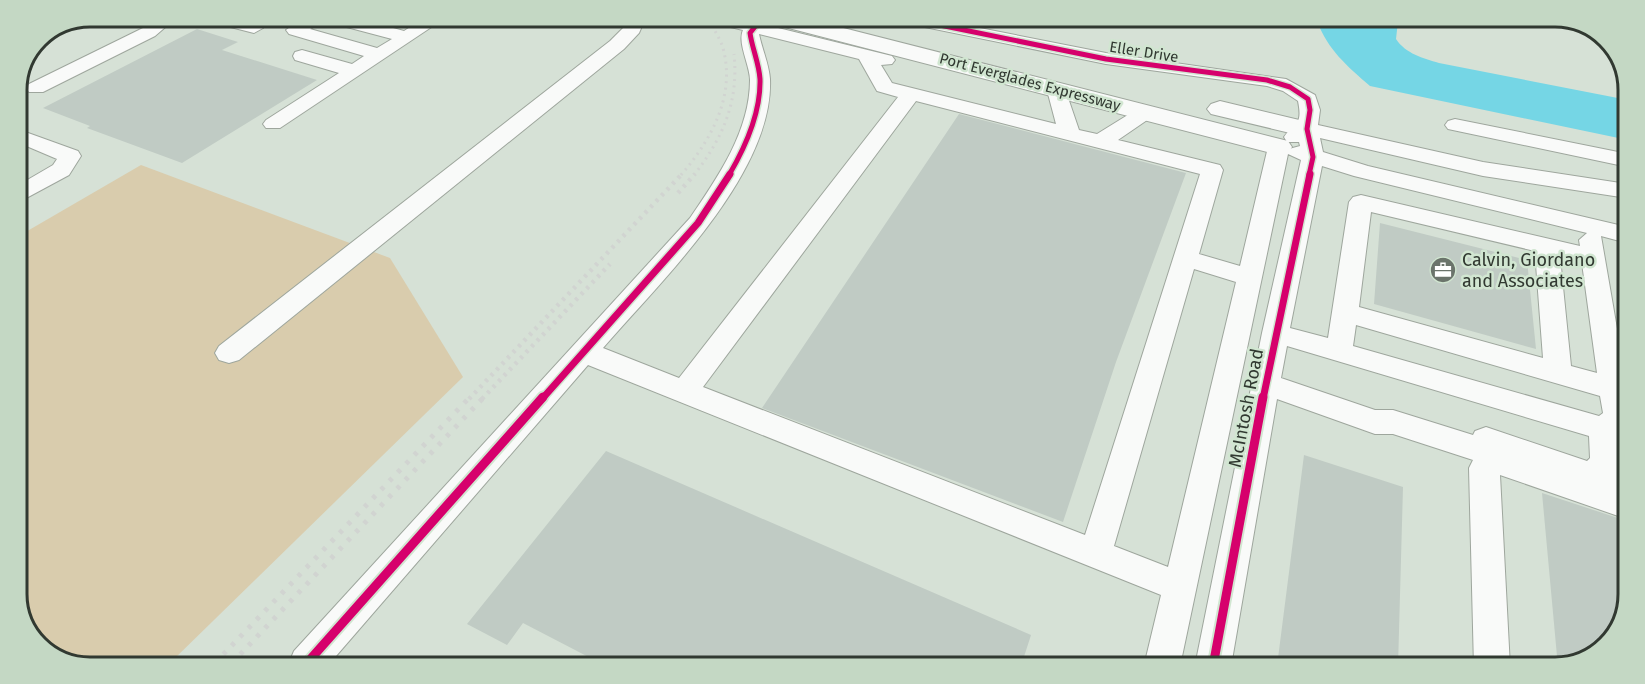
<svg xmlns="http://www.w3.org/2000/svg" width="1645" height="684" font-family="'Fira Sans',sans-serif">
	<rect width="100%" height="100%" fill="#d6e1d6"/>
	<path fill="#d9ccad" d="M141 165 390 258 463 377 171 662H62L31 638 17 599V237Z"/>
	<path fill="#75d6e5" d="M1317 21H1398L1396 39C1406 54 1423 58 1439 63L1628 100V140L1370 86C1347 66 1328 50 1317 21Z"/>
	<path fill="#c0cbc4" d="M197 29 238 42 222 50 317 80 182 163 87 128 90 126 43 108Z
		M959 114 1186 173 1116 362 1063 522 762 408Z
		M1380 223 1527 260 1536 349 1374 304Z
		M606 451 1031 635 1021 666 602 664 523 623 507 645 467 624Z
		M1304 455 1403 487 1398 667 1277 666Z
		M1542 493 1624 520 1623 622 1596 655 1558 667Z"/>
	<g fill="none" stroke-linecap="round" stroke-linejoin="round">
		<g stroke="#9ea69d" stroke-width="2">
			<path id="minor" d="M157 17H177L155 36 43 92H29L26 88 29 84 143 28Z
				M204 17H234L260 24 263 28 254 33 207 21Z
				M304 17H353L404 31 424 18H445L280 128H266L263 124 266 120 339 73 295 60 293 56 295 52 302 50 352 64 364 56 289 34 286 30ZM324 21 392 39 377 48 310 29Z
				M627 18 645 19 639 33 624 49 239 360 229 363 219 360 215 353 219 346 610 41 624 27Z
				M711 19H770L766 25 892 56 895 60 892 64 881 65 892 83 1056 124 1047 90 1050 86H1064L1079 130 1097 134 1139 108H1153L1156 112 1153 116 1118 140 1220 165 1223 170 1199 254 1240 266 1268 147 1271 142H1287L1289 149 1300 146 1299 142H1287L1284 137C1295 121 1303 126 1298 101L1283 91 1267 86 1106 64 915 25 909 24 906 19 939 20 1106 53 1286 79 1315 95 1320 110 1318 125 1483 162 1627 184V198L1483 176 1320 138 1323 152 1368 166 1627 227V243L1601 236 1625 375V429L1618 434 1621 464 1618 471 1624 473V518L1500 475 1510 667H1474L1469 468 1473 460 1393 434H1375L1277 399 1231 666H1195L1262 333 1301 160 1288 154 1180 666H1144L1161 595 588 365 330 663H289L294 651 690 218C718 177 750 131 750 80 750 65 737 43 743 30L714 23ZM759 34 859 59 877 91 898 97 679 378 603 348C661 281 774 173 770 79 769 64 762 49 759 34ZM916 101 1200 174 1085 535 703 387ZM1322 166 1354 176 1587 233 1579 240 1580 246 1361 195 1353 197 1349 202 1328 338 1290 328ZM1371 212 1535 251 1543 358 1359 307ZM1560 257 1582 263 1597 373 1571 366ZM1194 269 1236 282 1168 567 1114 546ZM1356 325 1600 396 1603 413 1599 416 1353 346ZM1287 346 1589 436 1590 458 1587 461 1486 427 1475 431 1473 435 1393 410H1375L1281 378Z
				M1455 119 1628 154V167L1448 129 1445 125 1448 121Z
				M17 129 78 151 81 156 69 175 17 203V186L53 165 57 159 17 142Z"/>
		</g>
		<g stroke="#9ea69d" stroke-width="2">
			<path id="highway" d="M770 19H808L1288 141 1292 147 1288 153 1279 155 773 24Z
				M1220 101 1316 124 1320 129 1316 134 1307 137 1211 114 1207 109 1211 104Z"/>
		</g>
		<use href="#minor" fill="#f9faf9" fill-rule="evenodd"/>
		<use href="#highway" fill="#f9faf9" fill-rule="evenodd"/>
		<path stroke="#d1d4d1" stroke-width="3" stroke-dasharray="2 4.5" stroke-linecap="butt" d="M681 175C711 140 736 96 723 48 720 38 713 28 708 19
			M694 175C723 138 739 101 734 54"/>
		<path stroke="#d1d4d1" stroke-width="4.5" stroke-dasharray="3 5" stroke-linecap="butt" d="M678 193 695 174
			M469 399 682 174
			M482 399 610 264"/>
		<path stroke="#d1d4d1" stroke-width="5" stroke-dasharray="4 8" stroke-linecap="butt" d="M215 663 470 397
			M232 663 484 397"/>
		<g stroke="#d1e6d1" stroke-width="8">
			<path id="cycleway-far2" d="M915 20 1106 59 1267 80 1290 87 1308 99 1310 110 1307 129 1313 157 1309 175
				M729 175C746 146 761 113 760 79 759 63 752 48 750 33L761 19"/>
		</g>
		<g stroke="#d1e6d1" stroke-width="10">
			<path id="cycleway-far1" d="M542 399 698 223 730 174
				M1263 399 1310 174"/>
		</g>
		<g stroke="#d1e6d1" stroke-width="13">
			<path id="cycleway" d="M307 663 543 397
				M1213 666 1263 397"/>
		</g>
		<use href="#cycleway-far2" stroke="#d6006c" stroke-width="5"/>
		<use href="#cycleway-far1" stroke="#d6006c" stroke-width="7"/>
		<use href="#cycleway" stroke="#d6006c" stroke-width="9"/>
	</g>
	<defs>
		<g id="office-disc" transform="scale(1.35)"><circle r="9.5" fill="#6b746b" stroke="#d1e6d1"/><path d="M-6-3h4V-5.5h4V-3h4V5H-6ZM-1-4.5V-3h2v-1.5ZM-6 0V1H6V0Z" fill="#fff"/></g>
	</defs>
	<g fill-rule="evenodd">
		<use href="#office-disc" x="1443" y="270"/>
	</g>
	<g text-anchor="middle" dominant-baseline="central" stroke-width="5" stroke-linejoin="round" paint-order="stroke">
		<g font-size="15" fill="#313931" stroke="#d1e6d1">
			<text transform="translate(1144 52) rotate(9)">Eller Drive</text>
			<text transform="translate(1030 82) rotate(15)">Port Everglades Expressway</text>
		</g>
		<g font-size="18" fill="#313931" stroke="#d1e6d1" text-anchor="start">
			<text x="1462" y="260">Calvin, Giordano<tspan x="1462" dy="21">and Associates</tspan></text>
		</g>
		<g font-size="18" fill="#313931" stroke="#d1e6d1">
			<text transform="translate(1246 408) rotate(-79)">McIntosh Road</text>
		</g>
	</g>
	<path d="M0 0H1645V684H0ZM90 27H1555A63 63 0 0 1 1618 90V594A63 63 0 0 1 1555 657H90A63 63 0 0 1 27 594V90A63 63 0 0 1 90 27Z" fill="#c4d8c4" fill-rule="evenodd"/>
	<path fill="none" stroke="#313931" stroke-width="3" d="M90 27H1555A63 63 0 0 1 1618 90V594A63 63 0 0 1 1555 657H90A63 63 0 0 1 27 594V90A63 63 0 0 1 90 27Z"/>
</svg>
